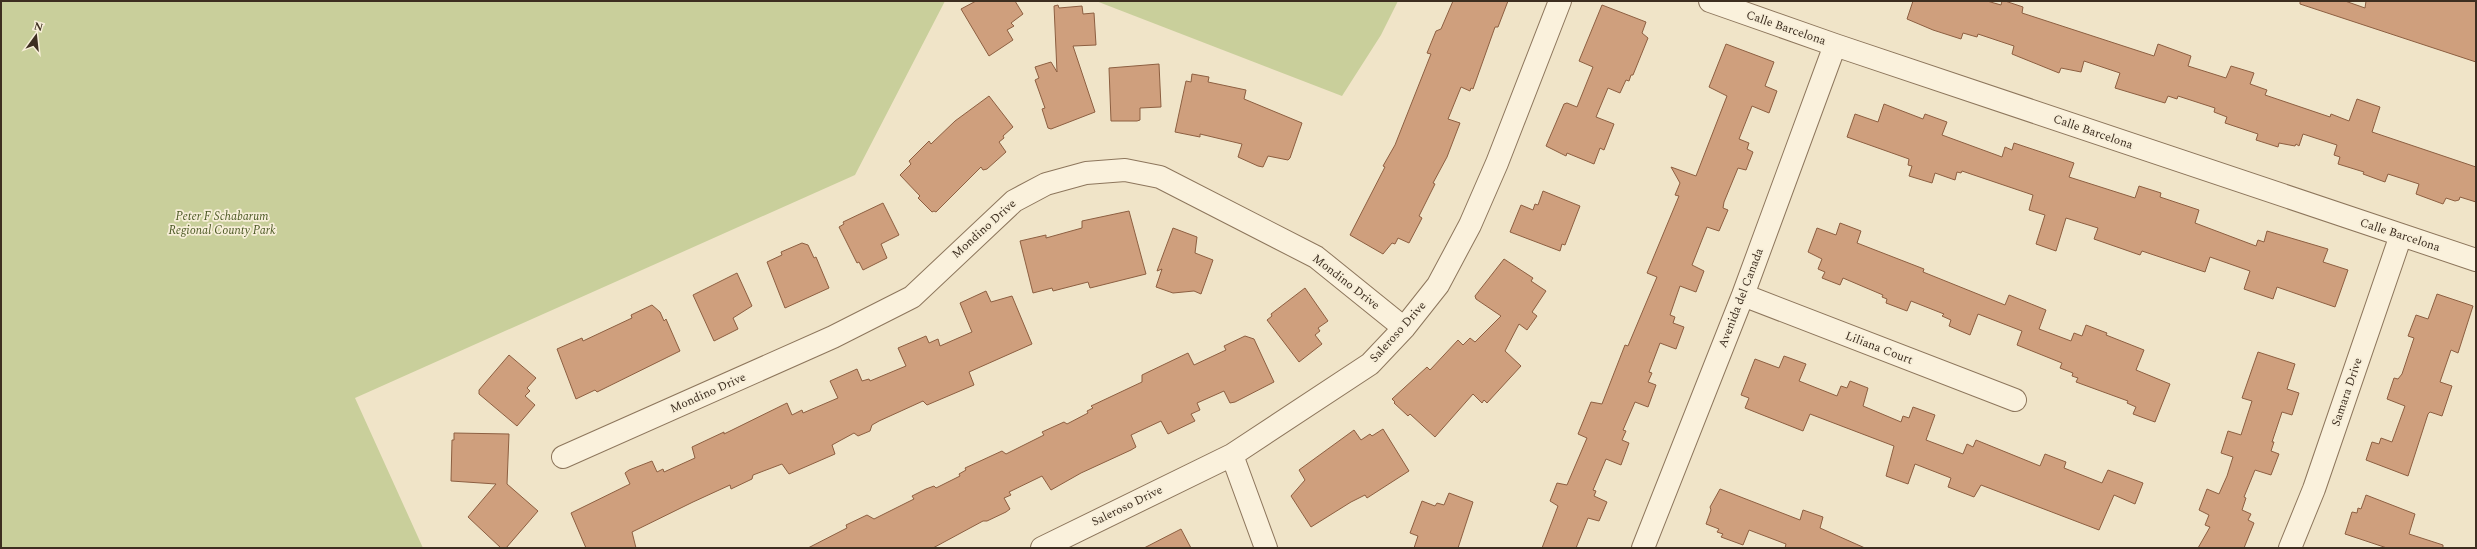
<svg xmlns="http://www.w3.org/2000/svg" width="2477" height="549" font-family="Spectral,serif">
	<rect width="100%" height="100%" fill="#f0e4c8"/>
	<path fill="#c9cf9b" d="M1 1H945L855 175 355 398 423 548H1Z
		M1096 1H1398L1381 35 1342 96Z"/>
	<path fill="#cf9f7d" stroke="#8d5f41" d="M976 1H1015L1023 14 1011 23 1014 26 1007 30 1013 40 989 56 961 9Z
		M1453 1H1508L1498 27H1495L1473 89 1471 88 1470 91 1461 87 1448 119 1460 123 1447 157 1433 183 1435 184 1419 216 1422 218 1420 222 1409 243 1398 238 1395 244 1392 243 1383 254 1350 235 1385 167 1383 166 1395 145 1431 54 1427 53 1436 31 1441 29Z
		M1913 1H1987L2001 5 2002 1H2005L2023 7 2022 13 2154 56 2158 44 2191 56 2188 66 2226 78 2231 66 2254 73 2250 84 2267 90 2265 95 2330 117 2331 114 2349 121 2357 99 2380 107 2372 132 2476 167V202L2460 197 2459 200 2455 201 2446 198 2443 204 2416 194 2419 184 2388 174 2385 182 2363 174 2364 172 2338 164 2340 157 2334 155 2337 145 2303 134 2299 146 2296 144 2295 146 2279 143 2278 147 2256 140 2258 134 2225 123 2227 117 2214 112 2215 108 2178 96 2177 99 2168 96 2165 103 2115 88 2120 73 2084 61 2081 72 2061 68 2059 73 2012 54 2014 46 1978 34 1977 37 1963 33 1961 39 1933 30 1907 19Z
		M2300 1H2345L2365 8 2366 1H2476V62L2300 4Z
		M1058 5 1059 8 1082 6 1083 14 1094 13 1096 45 1073 46 1095 112 1051 129 1048 128 1042 109 1045 108 1035 80 1039 78 1035 67 1051 62 1057 72 1054 6Z
		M1602 5 1646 22 1642 33 1648 38 1633 75H1631L1629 81 1626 80 1620 93 1608 88 1596 117 1614 124 1604 150 1600 148 1594 164 1567 153 1566 156 1546 146 1564 104 1567 103 1577 107 1593 67 1579 61Z
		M1726 44 1774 62 1765 86 1777 91 1769 113 1752 106 1739 139 1749 143 1747 149 1753 152 1746 170 1738 168 1724 202 1723 208 1728 210 1719 231 1707 227 1692 265 1704 271 1696 292 1680 286 1670 315 1675 317 1673 323 1684 327 1676 349 1660 343 1649 372 1652 373 1648 382 1656 385 1648 407 1635 402 1623 430 1626 431 1622 440 1629 443 1621 465 1606 459 1593 490 1596 491 1594 496 1607 502 1599 521 1588 518 1576 548H1542L1558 506 1550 501 1557 483 1567 485 1587 438 1578 434 1591 402 1602 404 1625 345 1628 346 1657 277 1647 273 1679 196 1675 195 1680 183 1671 167 1696 176 1727 96 1709 87Z
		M1159 64 1161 107 1140 108V120L1137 121H1111L1109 68Z
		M1192 74 1209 77 1208 82 1246 90 1244 99 1302 123 1290 158 1288 160 1268 156 1263 167 1258 166 1238 157 1242 144 1200 134V137L1175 132 1186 81 1191 82Z
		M989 96 1013 127 1003 136 1004 138 999 142 1006 152 987 169 983 170 981 167 936 212 934 211 932 212 918 198 920 196 900 175 911 164 909 161 929 141 931 144 955 121Z
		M1884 104 1923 119 1925 114 1947 122 1942 135 2002 157 2005 147 2012 150 2014 143 2074 163 2069 177 2135 198 2139 186 2161 193 2160 197 2199 210 2195 223 2256 246 2258 240 2264 242 2267 231 2328 249 2323 262 2348 270 2335 307 2277 287 2273 299 2244 289 2250 271 2210 257 2205 272 2142 251 2140 255 2094 239 2098 228 2066 218 2056 251 2036 244 2045 215 2029 210 2033 195 1962 171 1961 173 1957 172 1955 180 1935 173 1932 183 1909 176 1912 166 1908 165 1909 159 1847 137 1855 114 1878 122Z
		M1543 191 1580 206 1565 245 1562 244 1560 251 1510 232 1521 205 1533 210 1535 204 1538 205Z
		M883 203 899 235 881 244 887 258 863 270 859 262 857 263 839 227 844 224 843 222Z
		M1129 211 1146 274 1090 288 1088 282 1053 291 1052 288 1033 293 1020 241 1046 235V238L1082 228V221Z
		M1840 223 1861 231 1857 243 1924 269 1923 272 2005 305 2009 295 2046 310 2039 329 2071 341 2074 333 2082 336 2086 325 2107 333 2106 335 2144 350 2136 370 2170 384 2155 422 2133 414 2136 407 2127 403 2128 401 2076 382 2078 378 2072 376 2073 373 2060 368 2062 363 2017 345 2022 331 1978 314 1970 335 1949 326 1951 320 1942 316 1944 314 1911 301 1907 311 1886 303 1887 299 1882 297 1883 295 1843 278 1840 285 1822 278 1825 272 1818 269 1822 259 1808 252 1817 228 1836 235Z
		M1173 228 1197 237 1195 253 1213 260 1201 294 1194 291 1173 293 1156 287 1162 269 1157 271Z
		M802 243 808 245 814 258 816 257 829 288 785 308 767 262 782 255 781 252Z
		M1504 259 1533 278 1531 281 1546 291 1532 312 1537 316 1527 330 1519 324 1505 351 1521 366 1487 403 1484 400 1482 403 1473 394 1435 437 1410 414 1408 416 1394 403 1395 402 1392 399 1427 367 1430 370 1458 340 1463 345 1470 338 1475 342 1501 316 1476 299 1475 296Z
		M737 273 752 306 733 318 738 329 714 341 693 295Z
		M1305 288 1328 321 1318 328 1320 331 1315 335 1322 344 1299 362 1267 320 1272 316 1271 314Z
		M986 291 991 302 1012 296 1032 344 969 372 974 385 927 405 923 401 879 421 872 425 870 431 858 436 854 433 832 445 835 454 789 474 782 464 753 475 752 479 731 489 730 485 693 502 632 532 636 548H586L571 513 630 484 625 473 629 470 652 461 657 472 663 469 664 472 695 458 692 447 724 432V434L787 403 792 415 802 410 803 413 838 398 830 381 857 369 862 381 869 379 870 381 906 366 898 348 926 336 929 343 938 339 940 346 972 332 960 303Z
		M2437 294 2473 306 2458 353 2451 350 2440 382 2452 386 2442 416 2430 412 2428 414 2408 476 2366 460 2372 442 2379 444 2381 438 2392 442 2405 406 2387 399 2394 378 2398 379 2402 374 2414 338 2408 336 2416 315 2428 319Z
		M652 305 660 312 664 321 666 319 680 351 597 392 595 390 576 399 557 349 582 338 583 341 632 318 631 315Z
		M1245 336 1254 339 1274 382 1235 402 1230 403 1224 391 1197 403 1200 410 1191 414 1195 421 1168 434 1161 421 1131 435 1136 447 1131 450 1081 473 1051 490 1042 476 1009 492 1011 495 1004 498 1010 509 1006 512 987 521H983L933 548H808L847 528 846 525 867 515 874 519 914 499 912 496 926 489 934 486 936 488 960 476 959 474 966 470 965 468 1002 451 1006 454 1044 435 1042 432 1064 422 1067 424 1088 413 1087 411 1093 408 1091 406 1142 382V375L1188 353 1194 365 1226 350 1224 346Z
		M2258 352 2295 364 2287 389 2299 393 2292 415 2282 412 2272 442H2274L2271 451 2279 454 2271 475 2255 470 2244 497 2246 498 2242 510 2251 514 2248 520 2254 523 2244 548H2198L2210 527 2205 525 2209 515 2199 510 2207 489 2219 494 2227 476 2233 457 2221 453 2228 431 2241 435 2252 401 2242 398Z
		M509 355 536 378 527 388 530 391 525 396 535 405 517 426 479 394V390Z
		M1784 356 1806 364 1799 381 1837 396 1841 386 1847 388 1850 381 1868 388 1863 406 1901 422 1903 416 1909 418 1913 407 1935 415 1926 440 1963 454 1967 444 1973 447 1976 440 2040 466 2045 454 2066 462 2064 468 2102 483 2108 470 2143 483 2135 504 2114 495 2099 530 1981 485 1974 497 1948 487 1951 478 1915 464 1908 484 1886 476 1894 446 1810 414 1803 431 1745 408 1749 398 1741 395 1755 359 1779 368Z
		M1383 429 1409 471 1367 498 1365 495 1351 502 1311 527 1291 496 1305 480 1299 470 1354 430 1361 440 1370 434 1372 436Z
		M454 433 509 434 507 484 538 511 506 548H501L468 517 496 484 451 481 452 440H454Z
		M1720 489 1800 520 1803 510 1823 517 1820 528 1865 548H1785L1786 544 1749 530 1743 545 1721 537 1723 534 1717 532 1719 529 1706 524 1711 510 1710 507Z
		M1449 493 1473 502 1458 548H1414L1418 536 1410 533 1422 501 1435 506 1437 503 1444 505Z
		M2366 495 2415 514 2409 534 2443 545V548H2387L2345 534 2352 512 2357 513 2358 508 2361 509Z
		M1181 529 1191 548H1144Z"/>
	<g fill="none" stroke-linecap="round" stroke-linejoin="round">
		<g stroke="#8d765c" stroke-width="24">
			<path id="minor" d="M1710 1 1835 45 2476 260
				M1743 295 2015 400
				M1232 455 1266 548
				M563 457 833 337 912 297 1014 201 1046 184 1086 173 1125 170 1160 177 1316 257 1404 328
				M1042 548 1232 455 1370 364 1404 328 1438 285 1470 225 1497 163 1560 1
				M1643 548 1743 295 1835 45
				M2290 548 2314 489 2401 235"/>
		</g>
		<use href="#minor" stroke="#faf1dc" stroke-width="22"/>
	</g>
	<g text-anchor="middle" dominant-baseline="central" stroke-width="3.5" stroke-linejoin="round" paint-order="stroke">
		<g font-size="12" fill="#3d2e20" stroke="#f7eed8">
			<text transform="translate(1786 28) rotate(19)">Calle Barcelona</text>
			<text transform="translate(2093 132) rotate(19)">Calle Barcelona</text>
			<text transform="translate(984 229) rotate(-42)">Mondino Drive</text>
			<text transform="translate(2400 235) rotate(18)">Calle Barcelona</text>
			<text transform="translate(1346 282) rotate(38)">Mondino Drive</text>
			<text transform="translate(1741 298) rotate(-69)">Avenida del Canada</text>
			<text transform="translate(1398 332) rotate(-48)">Saleroso Drive</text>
			<text transform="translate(1879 348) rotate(21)">Liliana Court</text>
			<text transform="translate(2347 392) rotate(-71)">Samara Drive</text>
			<text transform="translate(708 393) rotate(-24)">Mondino Drive</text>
			<text transform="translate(1127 506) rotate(-26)">Saleroso Drive</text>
		</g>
		<g font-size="12" font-style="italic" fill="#4d5a26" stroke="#f7eed8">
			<text x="222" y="216">Peter F Schabarum<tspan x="222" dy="14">Regional County Park</tspan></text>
		</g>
	</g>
	<rect width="2477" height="549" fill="none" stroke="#3d2e20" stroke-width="4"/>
	<g transform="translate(36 36) rotate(15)" stroke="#f7eed8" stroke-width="3" paint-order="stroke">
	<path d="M0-3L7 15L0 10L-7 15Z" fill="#3d2e20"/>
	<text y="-6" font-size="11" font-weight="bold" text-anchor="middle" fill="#3d2e20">N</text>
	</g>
</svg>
